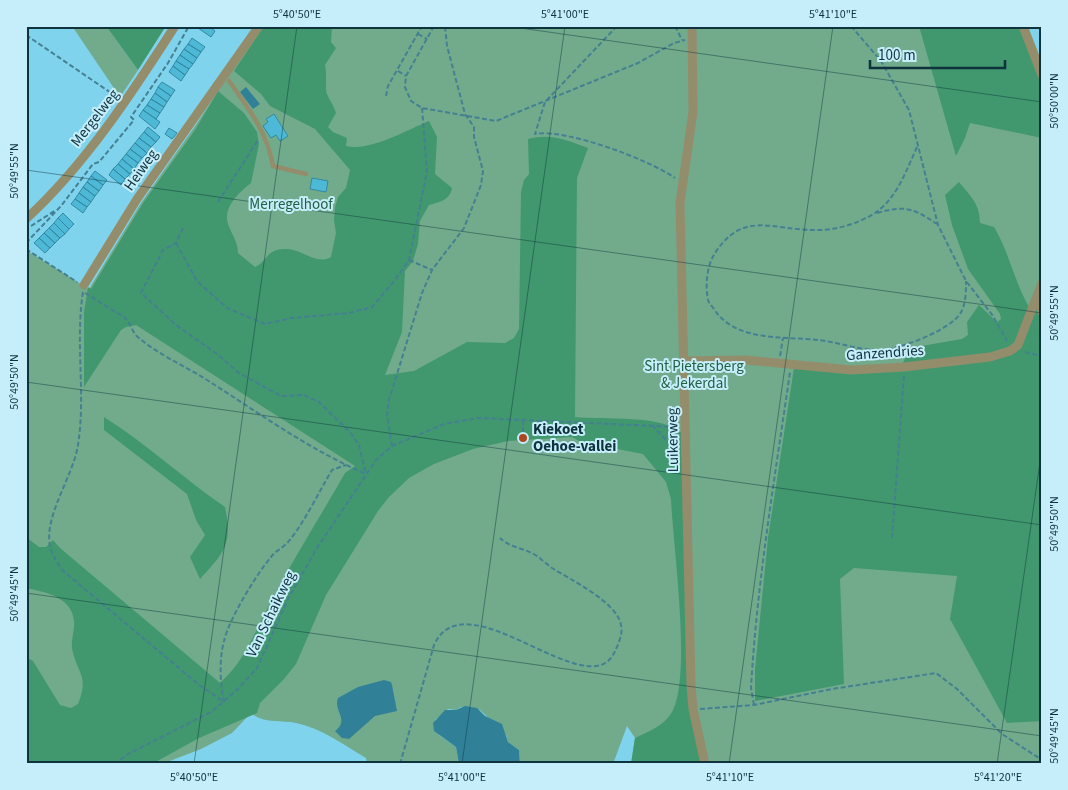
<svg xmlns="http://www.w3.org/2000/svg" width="1068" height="790" font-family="'Source Sans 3',sans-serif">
	<rect width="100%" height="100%" fill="#80d3ed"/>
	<path fill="#71ab8c" d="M72 26H106L138 70 120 97Z
		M262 26H1020L1042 80V764H631L635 738 627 726 613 764H520L519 750 508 742 506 735 480 710 461 707 456 710 448 709 435 720 439 735 456 747 459 764H367L366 758C344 745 321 728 296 723 281 720 263 724 251 713L232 733 201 749 162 764H26V250L89 289 141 203 193 129Z"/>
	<path fill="#41986e" d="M106 26H166L138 70Z
		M264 26H332L331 42 336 48 325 65C327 73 325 89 327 94 330 101 334 106 336 113L328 127 333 132 347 138 346 146C369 152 407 130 429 121L437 137 435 174 452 188C450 200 440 202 429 205L420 221 418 244 413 261 405 271 402 332 385 375 414 371 467 342 505 343 514 338 519 329 521 192 524 180 529 174 528 139C551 133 566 140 588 148L577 178 575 417C604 420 662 414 683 434L689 640 703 764H631L635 738C649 731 664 726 672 712 692 676 673 546 671 499L666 482 643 454 581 442 572 437 508 441 473 449 434 464 409 478 389 497 378 511 326 595 296 664 284 679 260 703 257 713 199 738 152 764H26V657L33 661 60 705 71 708 78 704C90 675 76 672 72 648 71 639 75 630 74 621 72 597 45 592 26 588V537L39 547H46L53 540 60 548 220 683C248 658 256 627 274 596 296 554 322 514 345 473L355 466 136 325 126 327 121 330 84 387V312L88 287 91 289 143 203 195 130 218 91 244 113 257 132 259 144 251 183C241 191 226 204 227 219 228 230 238 239 238 253L255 267C267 262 266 249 285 249 302 248 315 266 331 257L336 233 334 220 335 207 338 197 346 188 350 170 315 129 270 106 261 94 234 71Z
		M919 26H1020L1042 84V138L970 123 965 138 956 156Z
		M959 182C971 197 980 204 980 223L994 227C1011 255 1015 288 1034 314L1038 305 1040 311 1042 721 1007 723 950 619 957 576 854 568 840 579 844 684 755 701V669L768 538 794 368 901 367 910 348 962 339 968 335 967 322 979 305 997 322 1001 319 1000 314 968 269 952 225 945 195Z
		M104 417C147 444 184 479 225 507 233 544 224 553 200 579L190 557 205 535 196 520 187 494 104 430Z"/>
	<path fill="#308198" d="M246 87 260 104 253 109 240 92Z
		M384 680 391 682 392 685 397 711 375 716 349 739 342 738 335 731C350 720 333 711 338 698L358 687Z
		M465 706 477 708 485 716 502 724 508 742 519 750 520 764H459L456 747 434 731 433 723 445 710H456Z"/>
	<path fill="#4eb9d7" stroke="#3389a1" d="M200 26H208L215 31 211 37 198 28Z
		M192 38 205 47 201 52 188 44Z
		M188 44 201 52 197 58 184 49Z
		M184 49 197 58 193 64 180 55Z
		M180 55 193 64 189 69 176 61Z
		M176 61 189 69 185 75 173 66Z
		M173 66 185 75 181 81 169 72Z
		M162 82 175 90 171 96 158 87Z
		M158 87 171 96 167 102 155 93Z
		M155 93 167 102 164 107 151 99Z
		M151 99 164 107 160 113 147 105Z
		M147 105 160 113 156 119 143 110Z
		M143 110 160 122 155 129 139 116Z
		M274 114 288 136 280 141 276 135 271 138 263 126 268 122 266 119Z
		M148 127 160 137 156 142 144 132Z
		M169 128 177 133 172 139 165 134Z
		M144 132 156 142 151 147 139 138Z
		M139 138 151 147 147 153 135 143Z
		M135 143 147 153 142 158 130 149Z
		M130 149 142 158 138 163 126 154Z
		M126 154 138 163 134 169 122 159Z
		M122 159 134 169 130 174 118 164Z
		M118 164 130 174 125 179 113 169Z
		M113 169 125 179 121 185 109 175Z
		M95 171 107 180 103 185 91 176Z
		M91 176 103 185 99 191 87 182Z
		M312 178 328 181 326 192 310 189Z
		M87 182 99 191 95 196 83 187Z
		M83 187 95 196 91 202 79 193Z
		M79 193 91 202 87 207 75 199Z
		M75 199 87 207 83 213 71 204Z
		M63 213 74 224 69 229 58 218Z
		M58 218 69 229 65 234 54 223Z
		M54 223 65 234 60 238 49 228Z
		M49 228 60 238 55 243 44 233Z
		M44 233 55 243 50 248 39 238Z
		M39 238 50 248 45 253 34 243Z"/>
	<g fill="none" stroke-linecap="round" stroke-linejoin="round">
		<path stroke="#458092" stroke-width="2" stroke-dasharray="5 2.5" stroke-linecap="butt" d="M434 26 406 76 405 87 411 101 422 108 496 121 638 63 674 43 685 40
			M617 26 545 102 535 134C565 128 650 160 675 178
			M675 26 682 40
			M851 26 881 61 909 110 938 225 966 281 993 316 1007 341
			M418 34 427 39
			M26 35 117 97
			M398 71 406 76
			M386 96 388 86 422 26
			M917 147C906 171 897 198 875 213 858 224 833 231 813 230 773 230 743 210 715 253 707 265 705 284 708 300 709 304 714 308 716 312 739 342 784 336 818 340 838 342 858 350 878 350 899 350 948 331 960 314 966 305 966 291 966 281
			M218 202 258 140
			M877 213C905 205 913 208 937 224
			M31 226 56 210
			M183 228 176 243 163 250 141 293 176 325 217 354 239 373 281 396 304 395 319 402 350 432 359 445 366 474
			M26 243 61 206 93 164 99 162 134 120 131 117 168 63 189 26
			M176 243 197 281 227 308 265 324 292 318 349 313 372 307 395 280 409 260 427 171 422 108
			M26 249 77 282
			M409 260 432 270
			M83 292C75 343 86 394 78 445 73 477 44 515 50 546 52 555 57 562 62 570L198 684 224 702
			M85 293 124 317C131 323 132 333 139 338 159 355 185 366 207 380 259 413 310 450 366 474
			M1025 352 1042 356
			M780 356 783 338
			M523 420V434
			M652 425 677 452
			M392 446 387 415 389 400 422 293 432 270 464 228 481 185 483 171 474 137V127L465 114 447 46 445 26
			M892 538 904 375
			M224 702C220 684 219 659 224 641 229 619 256 575 271 557 275 551 283 548 288 542 303 525 320 490 332 470L346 465
			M754 705 751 688C757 582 775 477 790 372
			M700 709 754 705 832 689 936 673 957 689 1002 734 1042 760
			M114 764 130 753 211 712 237 690 257 668 288 599 317 548 376 460 392 446 444 424 478 418 676 427
			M400 764 434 645C466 575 590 710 615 651 619 643 623 633 621 625 617 602 571 580 552 568 547 564 542 560 537 556 525 548 510 548 500 538"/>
		<path stroke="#938d6c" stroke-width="4.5" d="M229 81C249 109 267 132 273 166L306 174"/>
		<path stroke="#938d6c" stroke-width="9" d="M692 26 693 112 680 203 691 685 693 709 705 764
			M1023 26 1042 75
			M26 219C85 165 132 93 175 26
			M84 285 137 199 259 26
			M1037 298 1042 312
			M685 361 745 360 851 370 904 367 990 357 1010 351 1018 345 1042 283"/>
	</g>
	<path fill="none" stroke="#0e333d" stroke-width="1" stroke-opacity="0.45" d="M506 26 1042 102M26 49 29 26M26 170 1042 313M26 382 1042 525M26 593 1042 736M194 764 297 26M462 764 565 26M729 764 833 26M997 764 1042 448"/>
	<circle fill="#ad4720" stroke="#c6edfa" stroke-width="2" cx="523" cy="438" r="5"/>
	<g text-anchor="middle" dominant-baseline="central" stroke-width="4" stroke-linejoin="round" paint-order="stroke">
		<g font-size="15" fill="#0e333d" stroke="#c6edfa">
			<text transform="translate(95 118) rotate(-52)">Mergelweg</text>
			<text transform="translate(141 170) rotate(-55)">Heiweg</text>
			<text transform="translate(885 353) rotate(-4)">Ganzendries</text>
			<text transform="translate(673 440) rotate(-91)">Luikerweg</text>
			<text transform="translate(271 614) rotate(-64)">Van Schaikweg</text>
		</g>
		<g font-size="15" fill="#216143" stroke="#c6edfa">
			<text x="291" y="204">Merregelhoof</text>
			<text x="694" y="366">Sint Pietersberg<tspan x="694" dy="17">&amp; Jekerdal</tspan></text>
		</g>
		<g font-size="15" font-weight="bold" fill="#0e333d" stroke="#c6edfa" text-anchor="start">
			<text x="533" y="429">Kiekoet<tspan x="533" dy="17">Oehoe-vallei</tspan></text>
		</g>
	</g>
	<rect width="1068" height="790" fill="none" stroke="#c6edfa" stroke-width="55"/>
	<path d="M870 60v8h135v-8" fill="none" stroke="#0e333d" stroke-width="2.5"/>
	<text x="878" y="60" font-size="15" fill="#0e333d" stroke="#c6edfa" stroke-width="4" paint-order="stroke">100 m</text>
	<rect x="28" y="28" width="1012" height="734" fill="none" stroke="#0e333d" stroke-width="2"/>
	<g font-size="12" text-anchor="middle" fill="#0e333d">
		<text x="297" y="18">5°40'50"E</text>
		<text x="565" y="18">5°41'00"E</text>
		<text x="833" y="18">5°41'10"E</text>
		<text transform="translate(1054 101) rotate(-90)" y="4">50°50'00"N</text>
		<text transform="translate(14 171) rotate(-90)" y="4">50°49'55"N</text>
		<text transform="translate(1054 313) rotate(-90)" y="4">50°49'55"N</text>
		<text transform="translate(14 382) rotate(-90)" y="4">50°49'50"N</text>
		<text transform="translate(1054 524) rotate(-90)" y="4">50°49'50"N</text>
		<text transform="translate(14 594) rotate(-90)" y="4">50°49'45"N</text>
		<text transform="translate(1054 736) rotate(-90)" y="4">50°49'45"N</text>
		<text x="194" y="781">5°40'50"E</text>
		<text x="462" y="781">5°41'00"E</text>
		<text x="730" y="781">5°41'10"E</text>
		<text x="998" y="781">5°41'20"E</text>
	</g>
</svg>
